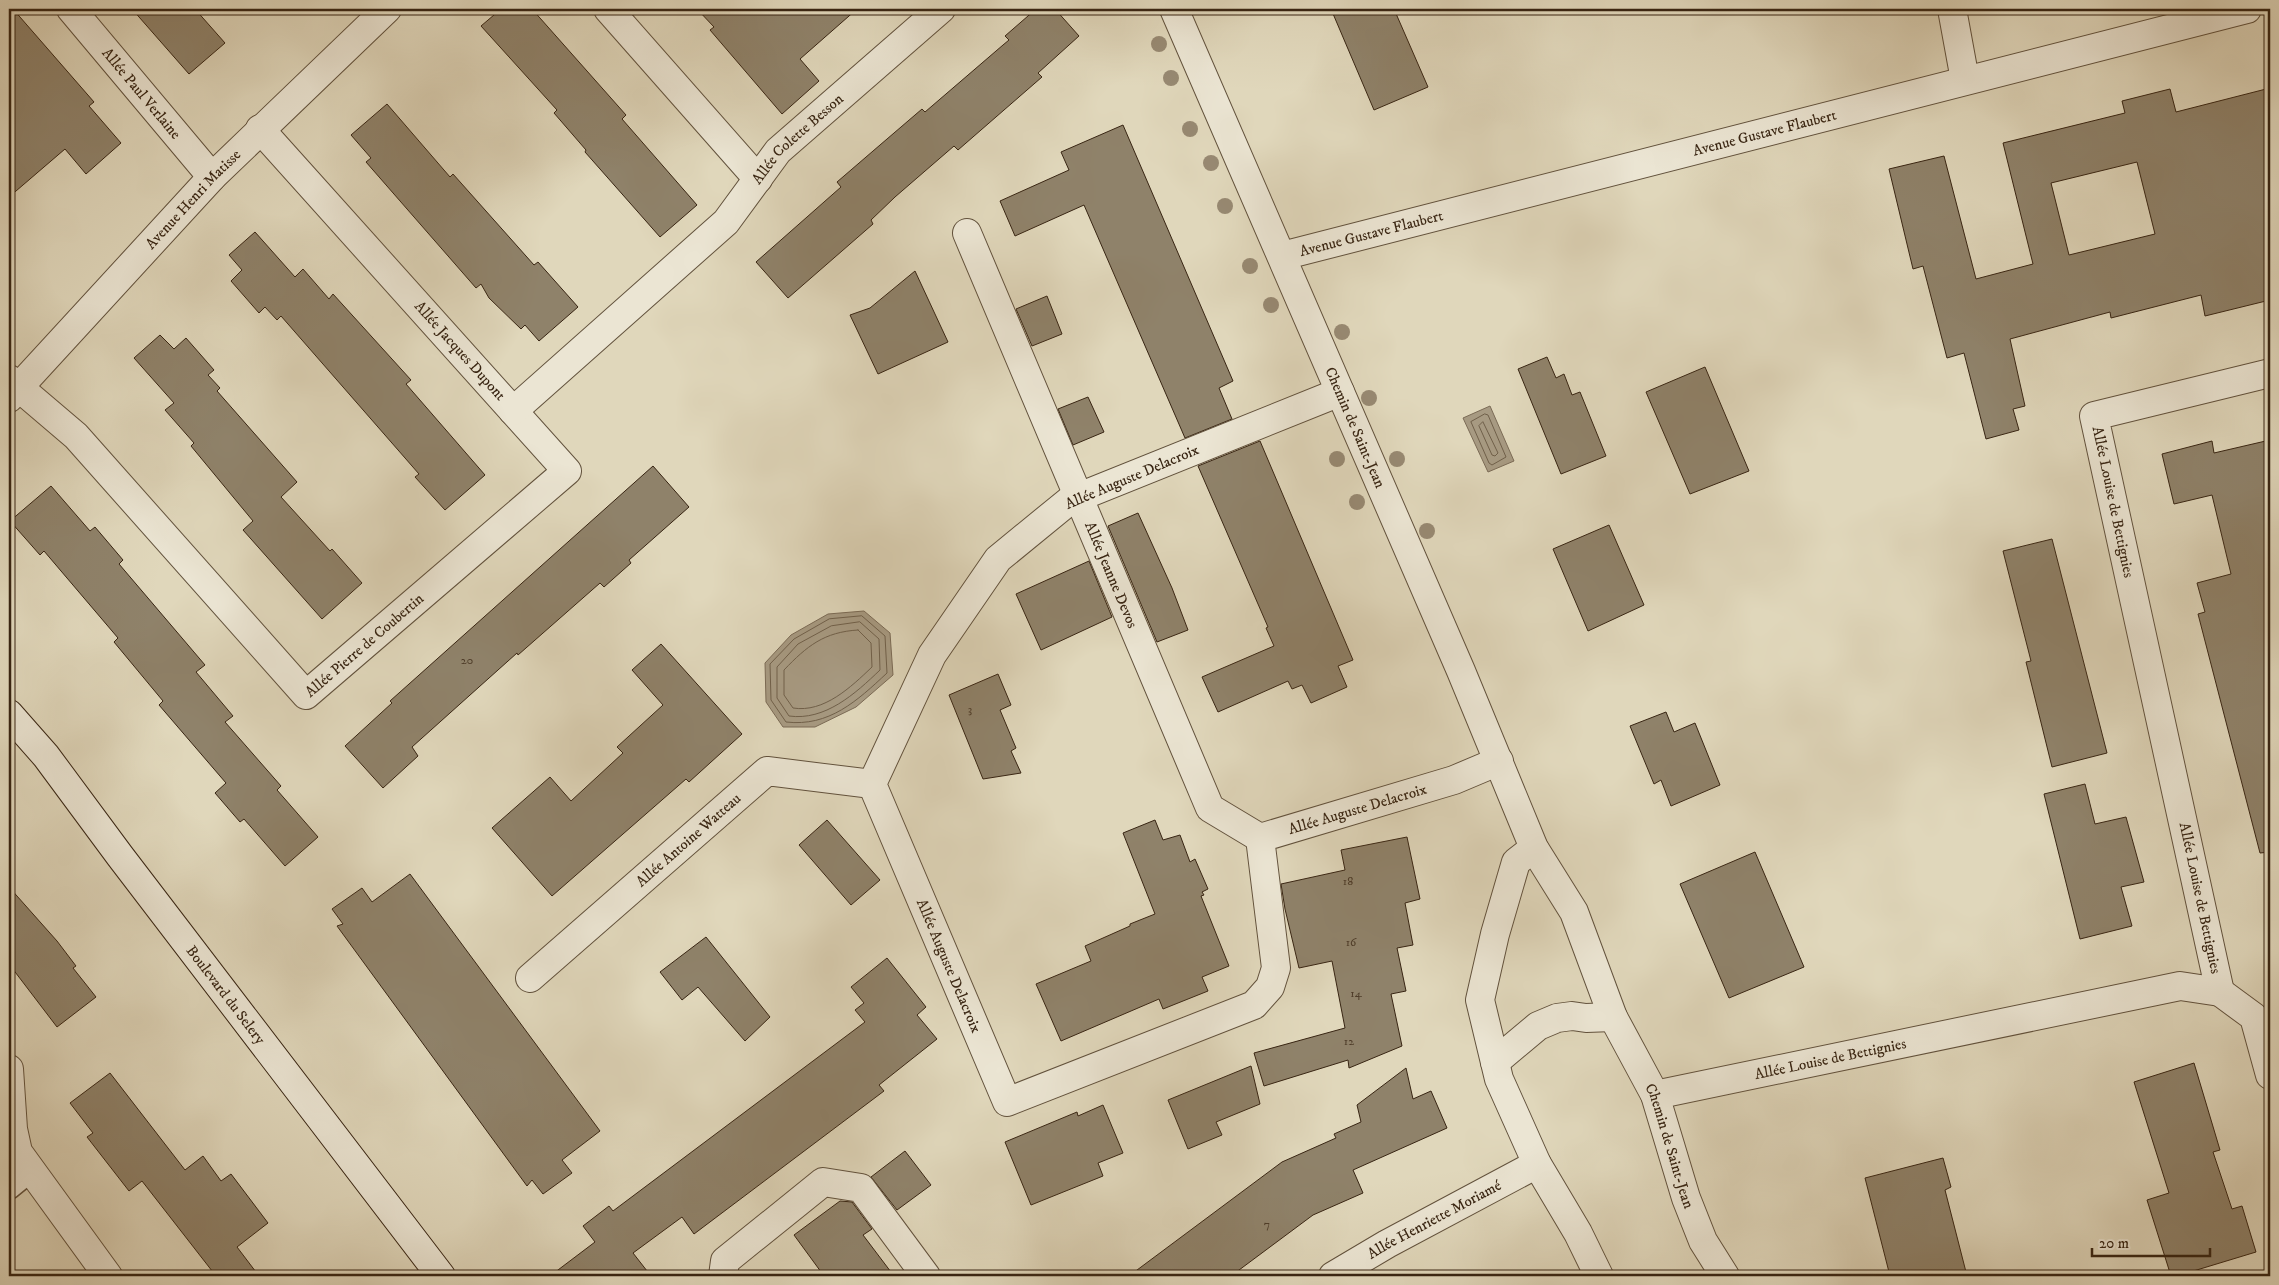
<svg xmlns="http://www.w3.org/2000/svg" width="2279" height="1285" font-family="'IM FELL DW Pica',serif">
	<rect width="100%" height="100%" fill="#e0d7bb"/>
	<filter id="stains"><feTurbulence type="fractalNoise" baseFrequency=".004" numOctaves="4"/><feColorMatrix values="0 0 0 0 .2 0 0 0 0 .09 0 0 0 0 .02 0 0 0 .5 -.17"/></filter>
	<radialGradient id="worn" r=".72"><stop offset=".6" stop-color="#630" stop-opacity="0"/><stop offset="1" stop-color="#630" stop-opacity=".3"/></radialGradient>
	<path fill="#a79a82" stroke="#7b6b56" d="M1490 406 1514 461 1488 472 1463 418Z
		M864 611 890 633 893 675 856 707 815 727H783L766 702 765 663 791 635 828 614Z"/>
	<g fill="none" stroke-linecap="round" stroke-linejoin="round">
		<path stroke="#70604a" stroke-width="1" d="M1485 414 1488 415 1506 457 1492 465 1489 463 1471 422Z
			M1483 422 1498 453 1495 456 1492 455 1479 426Z
			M862 616 885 636 887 673C857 701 829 727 786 722L771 700 770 664 794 639 829 619Z
			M860 622 879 639 880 670C855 694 825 721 789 716L777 698V667L798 644 831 626Z
			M858 630 871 643 872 667C851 687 824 713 793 708L784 695V670C807 646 824 632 858 630Z"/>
	</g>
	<path fill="#8f826a" stroke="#382513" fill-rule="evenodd" d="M9 9H13L94 102 89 106 121 143 86 174 65 149 9 197Z
		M132 9H195L225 43 189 74Z
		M501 9H532L626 115 622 119 697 205 660 237 585 152 586 150 554 113 557 110 481 26Z
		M697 9H857L800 59 819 81 782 114 710 30 714 27Z
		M1036 9H1055L1079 36 1038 73 1042 77 958 150 954 146 895 197 871 220 873 224 788 298 756 262 841 187 837 182 880 145 922 109 925 112 1003 45 1009 40 1005 36Z
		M1331 9H1394L1428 87 1374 110Z
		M2270 88V300L2205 316 2201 295 2111 318 2110 312 2010 339 2025 406 2013 409 2019 430 1986 439 1964 353 1947 358 1923 266 1913 269 1889 169 1944 156 1976 279 2033 264 2003 143 2125 113 2122 101 2170 89 2176 112ZM2137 162 2155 234 2069 255 2051 183Z
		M387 104 450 177 453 174 534 265 538 262 578 307 539 341 525 325 521 329 489 298 481 284 476 288 366 162 371 158 351 135Z
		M1123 125 1233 381 1219 388 1232 419 1185 438 1084 205 1015 236 1000 201 1069 170 1061 152Z
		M255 232 295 277 303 269 329 299 333 294 411 380 406 384 485 475 445 510 415 477 419 474 281 316 277 320 265 307 259 313 231 281 242 270 229 255Z
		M915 271 948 342 878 374 850 315 870 308Z
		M1047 296 1062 334 1032 346 1016 309Z
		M160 335 174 349 186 338 214 370 208 375 220 388 217 391 297 482 281 497 330 551 332 549 362 583 322 619 243 530 253 521 191 446 194 443 165 410 174 403 134 358Z
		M1547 357 1556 378 1564 374 1572 395 1580 392 1606 456 1561 474 1518 369Z
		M1705 367 1749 471 1690 494 1646 392Z
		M1088 397 1104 432 1073 445 1058 409Z
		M2270 440V852L2260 853 2198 614 2205 612 2197 583 2231 574 2212 495 2174 504 2162 454 2212 441 2214 453Z
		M1260 441 1353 660 1338 666 1347 687 1311 703 1302 685 1292 689 1288 681 1218 712 1202 677 1274 646 1266 628 1268 627 1198 466Z
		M653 466 689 507 629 560 631 563 604 587 600 583 518 655 517 653 412 747 418 756 383 788 345 746 392 703 390 701Z
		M51 486 90 531 95 527 123 560 119 564 205 665 196 672 233 716 225 722 281 786 277 790 318 837 285 866 244 819 240 822 215 793 226 783 159 705 163 701 114 642 118 638 44 551 40 555 10 521Z
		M1138 513 1172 588 1188 630 1157 642 1108 526Z
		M1609 525 1644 605 1588 631 1553 549Z
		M2052 539 2107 753 2052 767 2026 662 2031 661 2003 551Z
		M1089 561 1112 617 1041 650 1016 594Z
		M661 644 742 734 689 782 686 779 552 896 492 828 550 777 571 801 623 753 617 747 663 705 632 670Z
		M998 674 1011 705 1000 710 1016 748 1011 751 1021 773 983 779 949 695Z
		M1666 712 1674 732 1695 723 1720 785 1671 806 1661 780 1654 784 1630 726Z
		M2085 784 2095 824 2126 817 2144 882 2121 887 2132 926 2080 939 2044 794Z
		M827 820 880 880 851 905 799 845Z
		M1155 820 1163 840 1180 835 1190 862 1195 859 1208 889 1202 892 1204 895 1201 896 1229 966 1202 977 1208 991 1163 1009 1159 999 1061 1041 1036 984 1091 961 1085 946 1130 926V924L1155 914 1123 833Z
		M1407 837 1420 899 1405 903 1413 945 1397 948 1406 991 1391 994 1402 1046 1349 1068 1348 1060 1264 1086 1254 1053 1345 1028 1332 961 1299 968 1285 909 1281 884 1345 870 1341 850Z
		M1755 852 1804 967 1729 998 1680 884Z
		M410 874 600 1131 562 1160 572 1173 543 1194 532 1180 527 1186 337 926 343 924 332 909 362 888 372 902Z
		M9 887 57 941 76 966 73 968 96 997 57 1027 9 964Z
		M706 937 770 1017 745 1041 698 987 682 1000 660 972Z
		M887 958 926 1007 917 1015 937 1039 879 1085 884 1091 694 1234 682 1217 633 1253 651 1276H550L595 1242 583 1226 609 1206 613 1211 865 1022 855 1010 864 1003 851 987Z
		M2194 1063 2220 1150 2213 1152 2232 1209 2242 1206 2256 1252 2177 1276H2171L2147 1200 2169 1193 2134 1082Z
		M1251 1066 1260 1104 1216 1122 1222 1135 1188 1149 1168 1100Z
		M1406 1068 1413 1099 1431 1091 1447 1128 1353 1170 1363 1193 1313 1215 1231 1276H1129L1282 1162 1336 1138 1334 1134 1361 1122 1357 1105Z
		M110 1073 185 1170 203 1156 221 1181 231 1174 268 1223 237 1247 259 1276H216L142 1181 129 1191 87 1137 93 1133 70 1103Z
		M1103 1105 1123 1153 1098 1163 1103 1176 1031 1205 1005 1142 1077 1112 1078 1116Z
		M905 1151 931 1185 897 1210 871 1177Z
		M1943 1158 1951 1187 1945 1190 1966 1272 1949 1276H1890L1865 1178Z
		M840 1201 852 1202 872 1229 863 1235 894 1276H824L794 1235Z"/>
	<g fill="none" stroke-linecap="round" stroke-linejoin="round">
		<g stroke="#62523d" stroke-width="25">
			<path id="lane" d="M9 1188 30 1171"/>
		</g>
		<g stroke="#62523d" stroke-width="30">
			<g id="street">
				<path id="s1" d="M71 9 212 177"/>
				<path d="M608 9 758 179"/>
				<path id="s2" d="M1174 9 1461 671 1534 848 1574 912 1613 1017 1655 1095 1686 1198 1703 1241 1725 1276"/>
				<path d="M1952 9 1965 80"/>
				<path id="s3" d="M967 233 1210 808 1260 838"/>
				<path id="s4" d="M1282 256 2247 9"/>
				<path id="s5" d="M9 379 76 436 306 695 567 471 260 129"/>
				<path id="s6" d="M1340 392 1069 501 998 559 932 655 872 784 1007 1102 1254 1005 1270 987 1276 968 1260 838 1454 780 1499 761"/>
				<path id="s7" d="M9 398 212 177 387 9"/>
				<path id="s8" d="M513 411 726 222 778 151 941 9"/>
				<path d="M1534 848 1516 862 1495 934 1480 1000 1499 1079 1537 1164 1578 1233 1599 1276"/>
				<path id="s9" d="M530 978 767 771 872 784"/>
				<path d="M2220 992 2254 1017 2270 1075"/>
				<path d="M1495 1062 1538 1026 1557 1018 1572 1016 1586 1018 1613 1017"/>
				<path d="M9 1069 13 1129 18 1152 108 1276"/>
				<path id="s10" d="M1655 1095 2180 986 2220 992 2094 416 2270 373"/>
				<path d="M723 1276 725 1261 823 1182 861 1188 926 1276"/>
				<path id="s11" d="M1333 1276 1387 1244 1537 1164"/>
			</g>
		</g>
		<g stroke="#382513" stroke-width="30">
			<g id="secondary">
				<path id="s12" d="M9 714 46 756 120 856 441 1276"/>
			</g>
		</g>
		<use href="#lane" stroke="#ebe5d3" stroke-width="22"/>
		<use href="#street" stroke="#ebe5d3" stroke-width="28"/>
		<use href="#secondary" stroke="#ebe5d3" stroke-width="28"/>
	</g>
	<g fill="#978972">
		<circle cx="1159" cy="44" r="8"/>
		<circle cx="1171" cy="78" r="8"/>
		<circle cx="1190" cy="129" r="8"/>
		<circle cx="1211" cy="163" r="8"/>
		<circle cx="1225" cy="206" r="8"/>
		<circle cx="1250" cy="266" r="8"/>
		<circle cx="1271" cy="305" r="8"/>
		<circle cx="1342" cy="332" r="8"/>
		<circle cx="1369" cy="398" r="8"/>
		<circle cx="1337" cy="459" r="8"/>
		<circle cx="1397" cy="459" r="8"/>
		<circle cx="1357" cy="502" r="8"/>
		<circle cx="1427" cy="531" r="8"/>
	</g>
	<g text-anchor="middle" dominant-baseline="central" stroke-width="5" stroke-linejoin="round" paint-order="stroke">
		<g font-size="12" fill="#4e3c29">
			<text x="467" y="660">20</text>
			<text x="970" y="709">3</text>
			<text x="1348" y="881">18</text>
			<text x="1351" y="942">16</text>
			<text x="1356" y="993">14</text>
			<text x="1349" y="1041">12</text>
			<text x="1267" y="1224">7</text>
		</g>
		<g font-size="15" fill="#382513" stroke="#ebe5d3">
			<text stroke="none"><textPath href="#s1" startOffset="110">Allée Paul Verlaine</textPath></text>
			<text stroke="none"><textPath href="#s8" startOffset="395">Allée Colette Besson</textPath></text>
			<text stroke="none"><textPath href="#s4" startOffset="498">Avenue Gustave Flaubert</textPath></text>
			<text stroke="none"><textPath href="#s7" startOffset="271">Avenue Henri Matisse</textPath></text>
			<text stroke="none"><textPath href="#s4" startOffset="92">Avenue Gustave Flaubert</textPath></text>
			<text transform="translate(460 351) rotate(48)">Allée Jacques Dupont</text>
			<text stroke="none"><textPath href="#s2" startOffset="456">Chemin de Saint-Jean</textPath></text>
			<text transform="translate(1132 477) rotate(-23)">Allée Auguste Delacroix</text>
			<text transform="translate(2113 502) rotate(78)">Allée Louise de Bettignies</text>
			<text stroke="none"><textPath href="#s3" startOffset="371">Allée Jeanne Devos</textPath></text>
			<text stroke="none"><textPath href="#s5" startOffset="511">Allée Pierre de Coubertin</textPath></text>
			<text stroke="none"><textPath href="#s6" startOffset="1530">Allée Auguste Delacroix</textPath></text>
			<text stroke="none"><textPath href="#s9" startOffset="210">Allée Antoine Watteau</textPath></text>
			<text transform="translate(2200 898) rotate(78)">Allée Louise de Bettignies</text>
			<text stroke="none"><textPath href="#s6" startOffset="840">Allée Auguste Delacroix</textPath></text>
			<text stroke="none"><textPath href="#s12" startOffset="355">Boulevard du Selery</textPath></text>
			<text stroke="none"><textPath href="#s10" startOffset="179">Allée Louise de Bettignies</textPath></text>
			<text stroke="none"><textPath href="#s2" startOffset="1242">Chemin de Saint-Jean</textPath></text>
			<text stroke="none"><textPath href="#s11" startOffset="116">Allée Henriette Moriamé</textPath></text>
		</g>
	</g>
	<rect width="2279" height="1285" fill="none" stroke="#e0d7bb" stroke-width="30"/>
	<rect x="10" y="10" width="2259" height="1265" fill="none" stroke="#382513" stroke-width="2.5"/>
	<rect x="15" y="15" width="2249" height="1255" fill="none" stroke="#382513"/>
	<path d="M2092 1248v8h118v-8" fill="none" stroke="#382513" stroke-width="2.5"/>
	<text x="2099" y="1248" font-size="15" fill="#382513" stroke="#ebe5d3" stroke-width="4" paint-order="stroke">20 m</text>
	<rect width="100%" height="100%" filter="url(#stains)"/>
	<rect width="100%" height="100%" fill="url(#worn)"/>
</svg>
